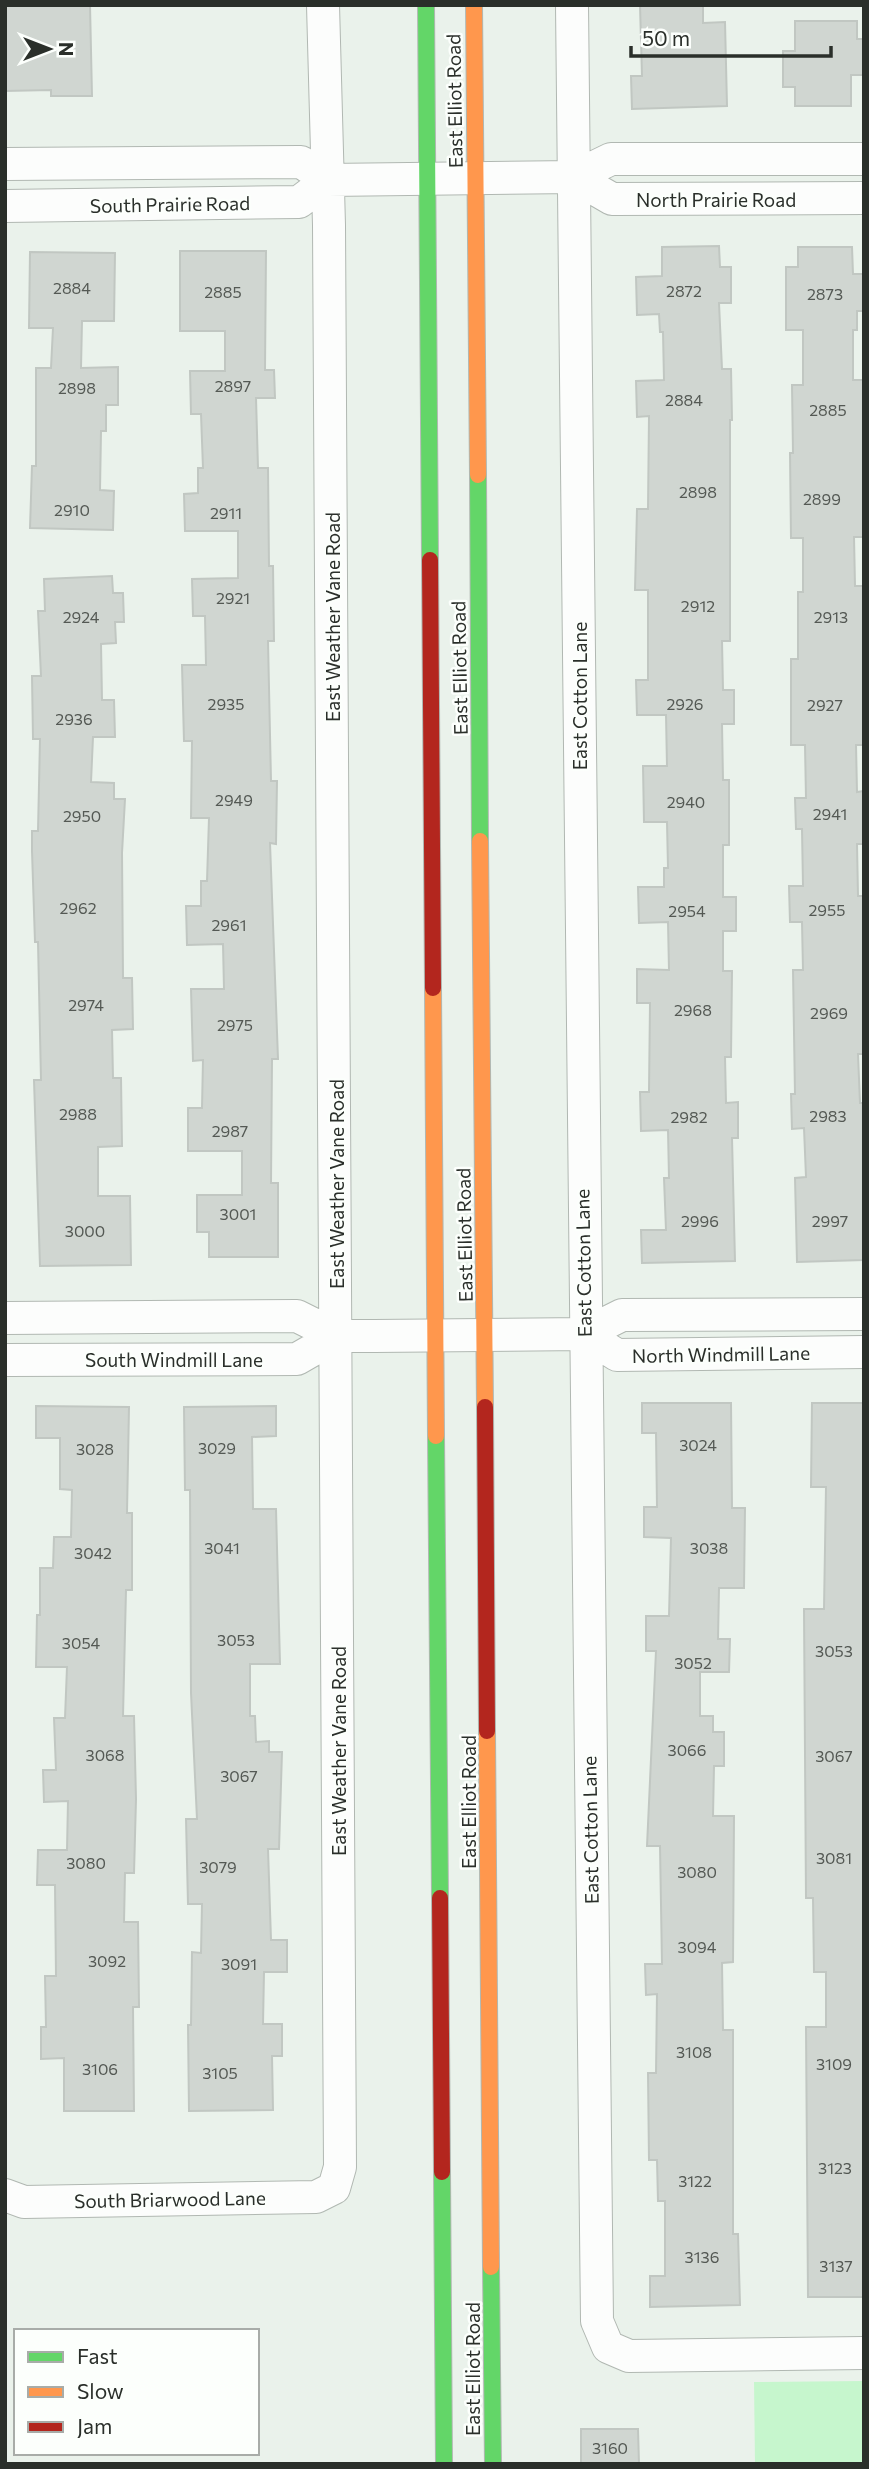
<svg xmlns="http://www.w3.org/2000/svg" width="869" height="2469" font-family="Commissioner,sans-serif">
	<rect width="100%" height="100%" fill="#eaf2eb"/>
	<path fill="#c6f6cd" d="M864 2381V2464H755L754 2382Z"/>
	<path fill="#d0d6d1" stroke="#c1c7c2" stroke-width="2" d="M5 5H90L92 96H51V90L5 91Z
		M640 5H703V23L725 22 727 106 632 109 631 76H642Z
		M795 21H857V39H864V75H851V106H795V87H783V51H795Z
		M719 246 720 267H731V303H719L722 369H731L732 420H730V641H722L723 690H734V724H722L723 780H729V845H723V897H736V931H723V971H732L731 1057H725L726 1103 738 1102V1138H732L735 1261 642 1263 641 1230H666L664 1178H669L668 1130 641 1131 640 1092H649L650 1003H637V969L669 970 668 922 639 923 638 887H664V868H668L667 822H644L643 766H667L666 715H637L636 680H648V590H635L637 509H648L649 416 637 417 636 381 664 380 663 332H660L659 314 637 315 636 277 662 276V247Z
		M798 247H852L853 274H864V311H857V330H853V380H864V537H854L855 586H864V745H856L857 792 864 791V844H857L858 896H864V1054H858L860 1103H864V1260L797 1262 795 1178 806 1177 804 1128 792 1129 791 1094H795L793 970H803L802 922H790L789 886H803L802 829H796L795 798H806L805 745H791V659H798V592H803V538H791L790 453H793L792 385H803V330H786V267H798Z
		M180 251H266L265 370H274L275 398H256L258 468H268L269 566H273L274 641H268L271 781H277L276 844 270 843 278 1059H272L271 1183H278V1257H209V1232H197V1195H242V1151H188V1108H202L203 1060 193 1061 191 989H224L223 944 187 945 186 906H201V881H207L209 818H191L192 741H184L182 665H206L205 616H193L192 579 238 578V531H185L184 494 198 493V468H203L201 414H191L190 371H225V331H180Z
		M30 252 115 253 114 321H82L81 368 118 367V405H106V431H101L100 490 114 491 113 530 30 528 32 466H36V368H51L53 328H29Z
		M112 576 113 593H123L124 622H115L116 643 101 644 102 700H114L115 737H93L91 782 114 783V799H125L122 853 123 978H132L133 1029 112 1030 113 1078H121L122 1146 98 1147V1196H130L131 1265 40 1266 34 1080H41L38 942H35L32 851V831H38L40 739H33L32 676H41L38 611H45L44 579Z
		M642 1403H731L732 1508H745L744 1588H719L718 1639H730L729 1672H700V1716H713V1732H724V1766H714L713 1816H734L733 1962 722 1963 723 2030H733V2234H738L740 2305 650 2307V2276H665V2201H658L657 2160H649L648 2073H656L657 1994 646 1995 645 1964H662L660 1846H647L656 1651H646V1616H669L671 1538 644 1537V1507H657L656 1433H642Z
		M812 1403H864V2297H808L806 2027H826V1972H814L813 1898H806L804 1609H824L826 1487H811Z
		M36 1406 129 1407 127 1513H132V1590H126L123 1716H134L136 1799 134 1873H125L124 1922H138L139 2007H133L134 2111H64V2058L41 2059V2027H46L45 1976H56L55 1885H37L38 1850H67L68 1801 44 1802 43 1770H56L54 1718H65L67 1667H36L37 1615H40V1568H53L54 1537H71L72 1490 60 1489V1438H36Z
		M276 1406V1436L252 1437 253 1509H276L280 1664H250V1716H255L256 1742 269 1741V1752H282L279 1849H268L271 1940H287V1972H264L263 2024H282V2056H272L273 2110 189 2111 188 2025H191L192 1952 201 1953 202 1904H188L186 1819H197L191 1693 190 1490H185L184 1407Z
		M581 2429H638L639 2464H581Z"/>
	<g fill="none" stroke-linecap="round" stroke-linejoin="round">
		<g stroke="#b1b8b2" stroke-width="34">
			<path id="street" d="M572 5 597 2321 608 2347 629 2356 864 2353
				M5 164 301 162 328 180 574 177 611 159H864
				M574 177 612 199 864 198
				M5 206 299 202 328 180
				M5 1318 297 1316 337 1336H374L584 1334 622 1315 864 1314
				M584 1334 617 1355 864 1352
				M5 1360 297 1359 337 1336
				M5 2195 24 2202 316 2197 334 2188 340 2167 329 225 323 5"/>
		</g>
		<g stroke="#b1b8b2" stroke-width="18">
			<path id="fast" d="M426 5 430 560
				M478 475 480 841
				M436 1436 440 1898
				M442 2172 444 2464
				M491 2267 493 2464"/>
		</g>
		<g stroke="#b1b8b2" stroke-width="18">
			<path id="slow" d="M474 5 478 475
				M480 841 485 1407
				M433 988 436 1436
				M487 1731 491 2267"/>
		</g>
		<g stroke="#b1b8b2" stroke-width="18">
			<path id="jam" d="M430 560 433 988
				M485 1407 487 1731
				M440 1898 442 2172"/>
		</g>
		<use href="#street" stroke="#fcfdfc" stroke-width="32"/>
		<use href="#fast" stroke="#63d668" stroke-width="16"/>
		<use href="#slow" stroke="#ff974d" stroke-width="16"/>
		<use href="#jam" stroke="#b3261e" stroke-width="16"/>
	</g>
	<g text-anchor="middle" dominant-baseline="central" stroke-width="5" stroke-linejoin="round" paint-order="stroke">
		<g font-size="16" fill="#545954">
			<text x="72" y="287">2884</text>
			<text x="684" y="290">2872</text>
			<text x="223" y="291">2885</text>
			<text x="825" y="293">2873</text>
			<text x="233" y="385">2897</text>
			<text x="77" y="387">2898</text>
			<text x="684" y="399">2884</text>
			<text x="828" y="409">2885</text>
			<text x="698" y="491">2898</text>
			<text x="822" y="498">2899</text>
			<text x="72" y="509">2910</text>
			<text x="226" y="512">2911</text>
			<text x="233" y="597">2921</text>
			<text x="698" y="605">2912</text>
			<text x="81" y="616">2924</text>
			<text x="831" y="616">2913</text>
			<text x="226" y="703">2935</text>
			<text x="685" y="703">2926</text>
			<text x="825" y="704">2927</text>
			<text x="74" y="718">2936</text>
			<text x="234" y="799">2949</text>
			<text x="686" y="801">2940</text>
			<text x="830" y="813">2941</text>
			<text x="82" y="815">2950</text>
			<text x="78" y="907">2962</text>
			<text x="827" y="909">2955</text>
			<text x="687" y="910">2954</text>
			<text x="229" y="924">2961</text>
			<text x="86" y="1004">2974</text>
			<text x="693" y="1009">2968</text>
			<text x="829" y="1012">2969</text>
			<text x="235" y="1024">2975</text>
			<text x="78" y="1113">2988</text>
			<text x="828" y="1115">2983</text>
			<text x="689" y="1116">2982</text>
			<text x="230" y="1130">2987</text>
			<text x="238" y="1213">3001</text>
			<text x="700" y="1220">2996</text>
			<text x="830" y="1220">2997</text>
			<text x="85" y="1230">3000</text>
			<text x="698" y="1444">3024</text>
			<text x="217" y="1447">3029</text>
			<text x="95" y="1448">3028</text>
			<text x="222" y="1547">3041</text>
			<text x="709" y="1547">3038</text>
			<text x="93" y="1552">3042</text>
			<text x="236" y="1639">3053</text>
			<text x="81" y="1642">3054</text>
			<text x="834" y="1650">3053</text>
			<text x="693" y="1662">3052</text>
			<text x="687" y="1749">3066</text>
			<text x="105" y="1754">3068</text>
			<text x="834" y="1755">3067</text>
			<text x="239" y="1775">3067</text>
			<text x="834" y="1857">3081</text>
			<text x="86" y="1862">3080</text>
			<text x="218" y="1866">3079</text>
			<text x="697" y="1871">3080</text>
			<text x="697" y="1946">3094</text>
			<text x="107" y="1960">3092</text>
			<text x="239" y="1963">3091</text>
			<text x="694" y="2051">3108</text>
			<text x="834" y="2063">3109</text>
			<text x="100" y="2068">3106</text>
			<text x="220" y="2072">3105</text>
			<text x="835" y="2167">3123</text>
			<text x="695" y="2180">3122</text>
			<text x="702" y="2256">3136</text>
			<text x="836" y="2265">3137</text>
			<text x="610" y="2447">3160</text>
		</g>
		<g font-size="19" fill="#2a2f2a" stroke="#fcfffc">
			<text transform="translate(454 101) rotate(-91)">East Elliot Road</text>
			<text x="716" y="199">North Prairie Road</text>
			<text transform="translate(170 204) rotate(-1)">South Prairie Road</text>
			<text transform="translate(332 617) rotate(-90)">East Weather Vane Road</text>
			<text transform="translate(459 668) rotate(-91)">East Elliot Road</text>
			<text transform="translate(579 696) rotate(-90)">East Cotton Lane</text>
			<text transform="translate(336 1184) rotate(-90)">East Weather Vane Road</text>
			<text transform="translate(464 1235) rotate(-91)">East Elliot Road</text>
			<text transform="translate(583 1263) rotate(-91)">East Cotton Lane</text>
			<text transform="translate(721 1354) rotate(-1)">North Windmill Lane</text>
			<text x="174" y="1359">South Windmill Lane</text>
			<text transform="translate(338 1751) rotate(-90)">East Weather Vane Road</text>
			<text transform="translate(468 1802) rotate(-90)">East Elliot Road</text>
			<text transform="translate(590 1830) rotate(-91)">East Cotton Lane</text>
			<text transform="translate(170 2199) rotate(-1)">South Briarwood Lane</text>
			<text transform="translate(472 2369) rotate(-90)">East Elliot Road</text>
		</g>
	</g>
	<rect width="869" height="2469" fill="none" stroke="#2a2f2a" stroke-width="14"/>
	<rect x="14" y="2329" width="245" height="126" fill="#fcfffc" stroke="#a8aca8" stroke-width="2"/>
	<rect x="28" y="2352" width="35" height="10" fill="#63d668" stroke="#a8aca8" stroke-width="2"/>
	<text x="77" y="2364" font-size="21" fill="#2a2f2a">Fast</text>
	<rect x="28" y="2387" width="35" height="10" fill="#ff974d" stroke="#a8aca8" stroke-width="2"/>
	<text x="77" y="2399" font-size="21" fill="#2a2f2a">Slow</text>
	<rect x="28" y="2422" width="35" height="10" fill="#b3261e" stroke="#a8aca8" stroke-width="2"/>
	<text x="77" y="2434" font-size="21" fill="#2a2f2a">Jam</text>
	<g transform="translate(49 49) rotate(90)" stroke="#fcfffc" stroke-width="5" paint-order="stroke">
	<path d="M0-5L12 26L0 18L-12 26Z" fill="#2a2f2a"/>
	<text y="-10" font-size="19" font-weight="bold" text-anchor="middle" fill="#2a2f2a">N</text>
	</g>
	<path d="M631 46v10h200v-10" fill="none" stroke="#2a2f2a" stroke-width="3.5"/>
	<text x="642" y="46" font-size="21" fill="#2a2f2a" stroke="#fcfffc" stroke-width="5" paint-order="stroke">50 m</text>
</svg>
